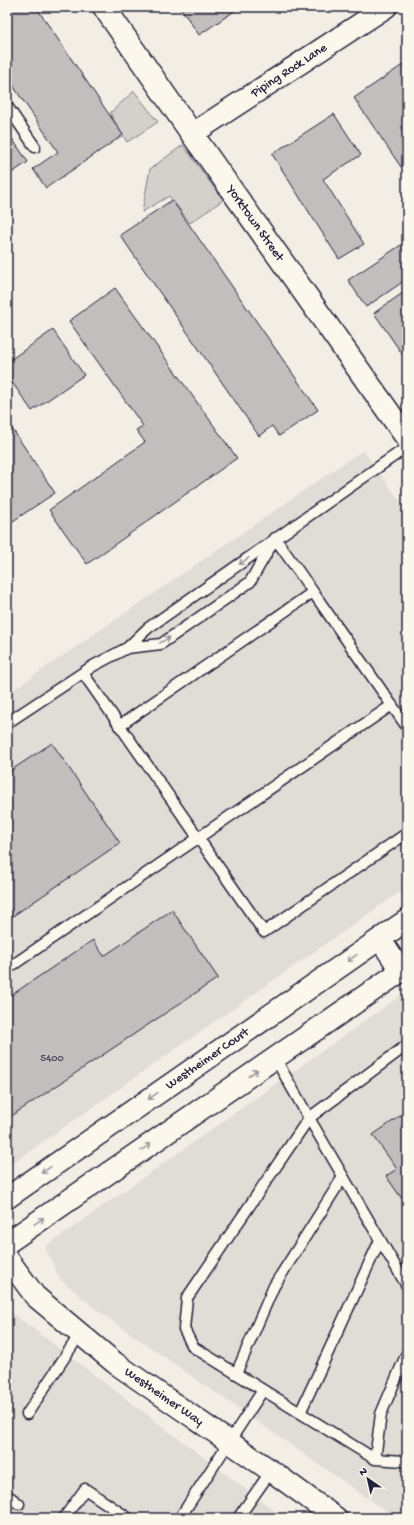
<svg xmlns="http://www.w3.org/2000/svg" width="414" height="1525" font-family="'Gochi Hand',sans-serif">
	<rect width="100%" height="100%" fill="#f2eee5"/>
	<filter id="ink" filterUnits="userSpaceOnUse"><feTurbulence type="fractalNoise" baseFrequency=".025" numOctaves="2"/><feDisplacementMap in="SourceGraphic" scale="8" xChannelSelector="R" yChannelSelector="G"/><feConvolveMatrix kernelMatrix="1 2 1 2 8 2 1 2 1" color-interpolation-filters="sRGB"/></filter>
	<g filter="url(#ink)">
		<path fill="#e0dcd6" d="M363 450 407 511V887L7 1167V694Z
			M407 991V1518H396L98 1311 60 1279 45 1247Z
			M7 1309 284 1518H7Z"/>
		<path fill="#d4d1cc" stroke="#7b7a84" d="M134 91 158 122 127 142 110 113Z
			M183 145 223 200 190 223 169 196 142 212 150 169Z"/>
		<path fill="#c2bebe" stroke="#22223b" d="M7 7H36L123 135 46 188 33 169 58 152 7 77Z
			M180 7H239V8L199 35Z
			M407 62V108L403 111 407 118V162L401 167 354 98Z
			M334 114 361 155 323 179 364 244 339 259 272 154Z
			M7 131 28 162 7 176Z
			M172 200 318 410 279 436 272 426 259 436 120 235Z
			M407 241V279L366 307 348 280Z
			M115 288 237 458 87 564 49 510 145 442 136 430 143 426 69 321Z
			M407 290V361L374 313Z
			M53 330 84 375 32 411 7 375V362Z
			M7 421 55 493 10 523 7 518Z
			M7 601 13 610 7 614Z
			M52 743 120 843 7 920V773Z
			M172 910 218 978 7 1119V998L93 940 104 956Z
			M407 1111V1206L386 1176 397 1169 373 1135Z"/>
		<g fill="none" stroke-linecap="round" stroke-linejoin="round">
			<g stroke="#22223b" stroke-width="13">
				<path id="service" d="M7 106 35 147
					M275 538 313 592
					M127 648 161 644 250 582 273 542
					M83 673 264 932 407 833
					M7 723 93 666 127 648 148 628 407 447
					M119 726 313 592 407 727
					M7 969 392 705
					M407 1045 309 1118 407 1286
					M275 1058 309 1118 187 1298 184 1329 193 1347 375 1459 403 1461 407 1460
					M236 1374 274 1286 343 1177
					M300 1413 380 1240
					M27 1414 80 1334
					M375 1459 381 1414 407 1353
					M7 1495 19 1504
					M181 1516 263 1390
					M64 1518 85 1489 128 1518
					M238 1518 271 1471"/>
			</g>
			<g stroke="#22223b" stroke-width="24">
				<g id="minor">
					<path id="s1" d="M192 134 386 7"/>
					<path d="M380 939 401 971"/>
					<path id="s2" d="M7 1198 407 920"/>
					<path d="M7 1243 407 967"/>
					<path id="s3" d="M7 1258 35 1296 115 1363 277 1475 336 1518"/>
				</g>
			</g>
			<g stroke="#22223b" stroke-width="25">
				<g id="tertiary">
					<path id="s4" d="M104 7 192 134 407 438"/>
				</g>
			</g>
			<use href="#service" stroke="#fbf7ec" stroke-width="10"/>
			<use href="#minor" stroke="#fbf7ec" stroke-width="21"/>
			<use href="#tertiary" stroke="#fbf7ec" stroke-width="22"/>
		</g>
		<defs><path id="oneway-shaft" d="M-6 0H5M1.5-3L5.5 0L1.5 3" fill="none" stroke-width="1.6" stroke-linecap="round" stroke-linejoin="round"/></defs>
		<g stroke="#99979c">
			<use href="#oneway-shaft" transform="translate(244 561) rotate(145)"/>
			<use href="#oneway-shaft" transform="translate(165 640) rotate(-29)"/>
			<use href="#oneway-shaft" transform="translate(352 958) rotate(145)"/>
			<use href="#oneway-shaft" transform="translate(253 1073) rotate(-35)"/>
			<use href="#oneway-shaft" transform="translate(153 1096) rotate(145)"/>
			<use href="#oneway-shaft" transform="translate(146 1147) rotate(-35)"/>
			<use href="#oneway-shaft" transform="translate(46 1170) rotate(145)"/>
			<use href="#oneway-shaft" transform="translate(39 1221) rotate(-35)"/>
		</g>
	</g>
	<g text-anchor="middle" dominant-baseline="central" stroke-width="4" stroke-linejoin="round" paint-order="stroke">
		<g font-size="11" fill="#4a495c">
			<text x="52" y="1059">5400</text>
		</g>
		<g font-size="13" fill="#22223b" stroke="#fbf7ec">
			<text stroke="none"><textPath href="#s1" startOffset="116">Piping Rock Lane</textPath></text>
			<text stroke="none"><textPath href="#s4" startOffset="264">Yorktown Street</textPath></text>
			<text stroke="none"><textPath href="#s2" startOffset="244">Westheimer Court</textPath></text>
			<text stroke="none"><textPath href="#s3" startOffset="211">Westheimer Way</textPath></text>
		</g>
	</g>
	<rect width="414" height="1525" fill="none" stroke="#fbf7ec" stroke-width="24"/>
	<rect x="12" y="12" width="390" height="1501" fill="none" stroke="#22223b" stroke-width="1.5" filter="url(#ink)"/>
	<g transform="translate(368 1479) rotate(326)" stroke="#fbf7ec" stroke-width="3" paint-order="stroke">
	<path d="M0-3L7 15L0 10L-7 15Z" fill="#22223b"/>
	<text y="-6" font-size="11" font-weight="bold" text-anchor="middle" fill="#22223b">N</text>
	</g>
</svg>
